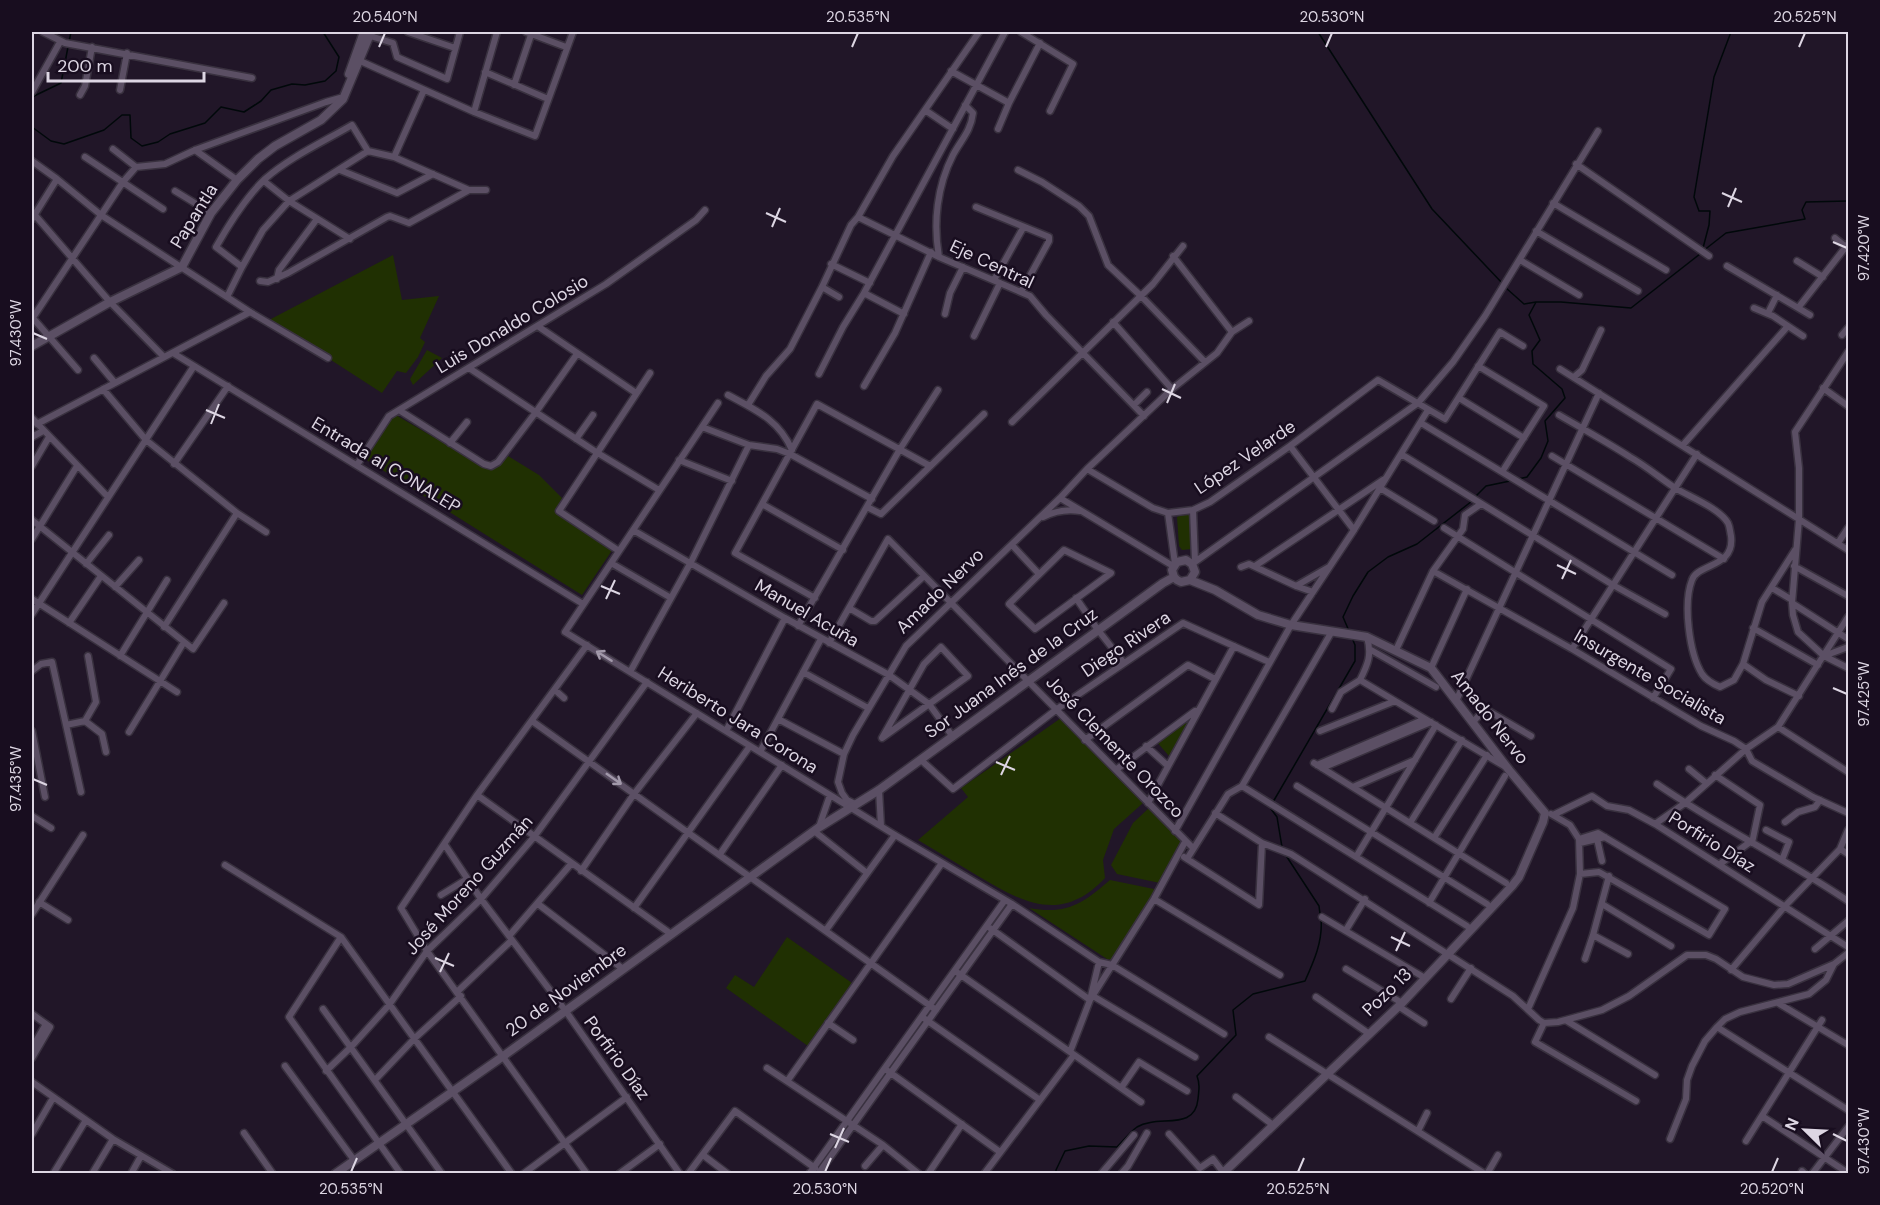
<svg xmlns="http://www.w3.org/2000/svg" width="1880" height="1205" font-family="'DM Sans',sans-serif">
	<rect width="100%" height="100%" fill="#211628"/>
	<path fill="#203002" d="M393 255 402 300 439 296 420 338 425 342 418 357 406 373 397 371 382 393 269 320Z
		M427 350 442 358 413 385 410 379Z
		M394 414 490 470 508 456 539 475 562 498 555 512 613 549 582 595 360 456Z
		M1185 513 1192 515V549L1182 550 1179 546 1177 517Z
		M1192 717 1169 756 1156 741Z
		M1061 718 1143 803 1114 829 1103 860 1105 878C1062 924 1023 903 978 876 958 864 938 852 918 840L968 797 961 788Z
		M1150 807 1187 848 1160 883 1117 874 1111 865 1133 823Z
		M1110 880 1154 889 1153 896 1112 960 1107 959 1029 908C1067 915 1082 904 1110 880Z
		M787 937 852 983 808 1046 726 988 735 975 754 987Z"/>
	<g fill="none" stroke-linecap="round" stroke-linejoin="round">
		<path stroke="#00080a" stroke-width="1.5" d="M1318 32 1432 209 1503 284
			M69 42 71 32
			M32 97 61 83 68 47
			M32 127 51 141 64 144 104 130 122 115H130L131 138 142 146 158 142 170 134 205 123 221 107 244 112 261 101 271 90 292 84 305 85 325 81 336 71 339 57 323 32
			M1703 248 1709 225 1710 211H1699L1694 197 1714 77 1731 32
			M1703 251 1726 233 1805 219 1802 210 1806 202 1848 201
			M1506 288 1524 304 1536 302
			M1518 479 1527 477 1541 458 1548 441 1545 421 1565 398 1562 389 1533 364 1532 351 1540 340 1529 315 1536 302H1561L1631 308 1700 254
			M1475 497 1486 486 1510 481
			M1349 631 1343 617 1353 596 1368 572 1388 557 1417 544 1472 501
			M1273 802 1355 661V645L1352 638
			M1271 807V809L1277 817 1282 847
			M1285 854 1319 906 1320 914
			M1056 1174V1170L1065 1151 1089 1146 1117 1147C1123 1141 1130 1132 1137 1127 1158 1114 1195 1132 1198 1099 1199 1090 1200 1084 1197 1076L1236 1035 1233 1010 1253 994 1305 981C1314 961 1323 941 1321 919"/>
		<g stroke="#39313f" stroke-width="9">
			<path id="street" d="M43 32 65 43 252 78
				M408 32 455 48
				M526 32 566 47
				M1021 32 1073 64 1050 111
				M367 35 393 43 397 57 447 79 460 32
				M358 60 474 112 535 136 573 32
				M951 71 1009 103
				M485 72 548 99
				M514 85 532 32
				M120 90 127 53
				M32 92 60 42
				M80 95 85 86 92 47
				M925 110 953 129
				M474 112 497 32
				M998 129 1009 103 1040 43
				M113 149 136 167
				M195 150 237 180
				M85 157 163 209
				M394 157 424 90
				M32 161 57 179 101 215 250 312 328 358
				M1576 164 1709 256
				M340 170 397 193 433 174
				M1018 170 1042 182 1079 206 1089 216 1108 265 1141 296 1205 362
				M264 181 289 201 350 239
				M175 191 211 213
				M1553 203 1666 270
				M976 207 1049 237V241L1021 292
				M34 214 110 302 164 357
				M858 217 939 257 1030 296 1046 315 1144 416
				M32 219 57 179
				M1536 231 1638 291
				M1835 238 1846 247
				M1173 256 1232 332
				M939 257C933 223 937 186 953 155 961 140 971 131 973 113L965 105
				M1520 260 1579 295
				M1797 261 1823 277
				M831 264 870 283
				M1727 266 1810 315
				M242 267 216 247C229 224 245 198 265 179 290 157 323 142 352 125L368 151
				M277 279 279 270 317 219
				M994 280 1023 228
				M260 281 268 282 288 273 387 217 390 216 409 223 469 190H486
				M822 287 839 297
				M864 293 904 314
				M227 297 242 267 263 230 289 201 368 151 394 157 469 190
				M1754 308 1773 316 1803 336
				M1798 308 1848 244
				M1768 313 1777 295
				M945 314 950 293 963 267
				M32 317 78 370
				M32 319 123 182 136 167 165 164 195 150 326 102 340 98 343 99
				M1113 322 1172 389
				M539 327 636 393
				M1842 335 1848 328
				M974 336 1000 283
				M1848 352 1795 432 1799 468V519L1792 603 1793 615 1798 632 1824 656 1848 668
				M173 353 583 604
				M94 358 115 383
				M1478 366 1544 406 1502 472
				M469 368 596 452 659 490
				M1560 369 1848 550
				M819 374 843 327 864 293 1005 32
				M1574 377 1582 370 1601 330
				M864 386 895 333 931 252
				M1823 388 1848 406
				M103 389 146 440 237 513 266 532
				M728 395C756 410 779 420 792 450
				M1459 398 1524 438
				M718 403 565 632 895 835 1012 904 1099 962 1112 965 1224 1034
				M748 405 766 376 790 349 822 287 851 225 858 217 893 156 979 32
				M1134 405 1147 392
				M399 410 484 464 491 466 498 462 536 412 577 354
				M1559 415C1583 429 1607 442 1630 457 1646 466 1660 478 1675 488 1690 497 1719 508 1728 523 1730 527 1730 532 1731 536 1735 568 1698 563 1692 580 1683 603 1689 653 1702 674 1706 680 1713 684 1720 687L1734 680 1743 664 1762 602 1795 550
				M32 418 108 497
				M1012 422 1153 284 1183 246
				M1421 423 1672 575
				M37 424 250 312
				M702 427 749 445 777 449 790 454 872 499
				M32 437 43 431
				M576 439 593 415
				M450 443 467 422
				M1683 445 1788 326
				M1290 446 1354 530
				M1401 454 1613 585 1665 614
				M1552 456 1724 559
				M679 460 732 481
				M174 464 228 386
				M357 465 389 416 606 284 696 220 705 210
				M32 466 49 437
				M1087 469 1153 508 1168 513 1193 510 1210 502 1290 446 1378 380 1445 419 1500 332 1523 346
				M1380 488 1434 521
				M1060 498 1173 566
				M762 504 843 550
				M867 507 881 514 984 414
				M1193 510 1195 561
				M1168 513 1175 564
				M1043 517C1055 511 1067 509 1080 511
				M32 520 193 649 224 603
				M1444 528 1671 669 1653 698
				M633 530 785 618 889 675 929 704 953 737
				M32 539 77 466
				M1838 543 1848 528
				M1012 545 1039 574
				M1064 550 1111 573 1035 629 1009 604Z
				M619 551 559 511 650 373
				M611 563 671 598
				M86 564 109 535
				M1192 564 1418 403 1453 362 1485 316 1598 131
				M1255 566 1383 480
				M1794 566 1848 596
				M1241 567 1249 564 1296 586 1313 592
				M1433 571 1572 649 1701 726 1734 741 1746 749 1752 761 1813 797 1848 813
				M1296 586 1329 567
				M115 587 139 560
				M1772 588 1792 600
				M815 598 735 553 817 404 930 466
				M1076 598 1098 630 1124 663
				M32 599 177 692
				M1792 603 1848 639
				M849 608 871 621H875L924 576
				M32 614 194 366
				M69 623 101 576
				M798 626 900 449 938 390
				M164 627 237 513
				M1753 628 1818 665
				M829 643 888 539 1193 848
				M587 645 477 795 401 908 427 951 587 1174
				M941 647 968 676 882 738 924 664Z
				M1572 649 1697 454
				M1371 650 1436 687
				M1396 650 1433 571 1463 529 1465 515 1481 504
				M88 656 96 702 85 721 102 734 106 752
				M120 656 167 580
				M1824 656 1848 647
				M1743 664 1766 680 1799 696
				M1431 668 1467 589
				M32 671 41 664 52 662 81 792
				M630 672 691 562 749 445
				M803 672 868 708
				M1360 680 1504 766
				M1360 680C1368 664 1372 655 1367 637
				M555 690 564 698
				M1456 701 1599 393
				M1332 709 1341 692 1360 680
				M778 719 844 754
				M532 721 936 1010
				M1473 722 1485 709 1531 736
				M66 725 85 721
				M1778 727 1848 772
				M32 731 45 797
				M726 731 785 618
				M1320 731 1395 701
				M129 732 184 642
				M1085 740 1188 665 1215 679
				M1146 746 1168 766
				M760 752 821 639
				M921 760 953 789 1057 709 1183 623 1269 662
				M1314 763 1506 883
				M1317 765 1425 719
				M1322 768 1431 722
				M1117 769 1195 711
				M1689 769 1706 783
				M1715 775 1760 805 1752 843
				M1657 784C1719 827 1786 859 1848 901
				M1242 786 1467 926
				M1297 786 1487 904
				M1353 787 1415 760
				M879 790 881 826
				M477 795 671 934
				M1148 803 1234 646
				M855 804 847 800 842 793 838 782 844 754 853 735 906 646 1060 498 1087 469 1172 389 1217 353 1232 332 1249 321
				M1215 813 1262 843 1291 854 1513 996 1539 1020 1544 1023 1558 1022 1602 1010 1629 996 1687 955H1706L1716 959 1743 977 1774 985 1788 984 1834 964
				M1553 815 1592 796 1607 806 1629 810 1655 824 1848 947
				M32 816 51 828
				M1785 822 1798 812 1815 807 1820 800
				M1410 823 1462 740
				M1655 824 1685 803 1746 749 1778 727 1848 617
				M819 827 830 795
				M1766 830 1789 842 1782 860
				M814 831 867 873
				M1175 831 1291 625 1354 530 1428 410
				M1434 838 1487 755
				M1579 839 1598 833 1725 909 1709 935 1599 872 1580 874
				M1597 839 1602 861
				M1580 843 1605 837
				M445 845 481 899 565 1010 680 1174
				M1840 849 1848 854
				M720 854 782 765
				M1184 857 1259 905 1262 843
				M1356 857 1436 725
				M1187 859 1228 794 1242 786 1331 633
				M1720 864 1750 842
				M225 865 341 937 512 1174
				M581 871 634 794 697 713
				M441 895 467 879
				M1154 899 1280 975
				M39 902 68 920
				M1429 903 1505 776
				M538 904 623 969
				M1602 904 1671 946
				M634 908 750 746
				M32 914 83 835
				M1322 917 1425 978
				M990 928 1090 1000 1099 962
				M826 930 895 835
				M1346 930 1365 899
				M1593 935 1628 954
				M509 936 571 864
				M341 937 289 1017 401 1174
				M1815 949 1848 921
				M1585 959 1593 935 1609 876
				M1346 969 1402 1003
				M1731 970 1785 906 1840 849 1848 830
				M958 973 1141 1102
				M458 991 512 940
				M1093 996 1195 1057
				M1316 997 1368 1033
				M1451 999 1471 968
				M1778 1003 1848 1045
				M1398 1006 1424 1023
				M323 1009 442 1174
				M1528 1009 1573 908 1580 874 1579 839 1570 825 1551 814
				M32 1014 50 1027 32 1058
				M925 1019 1040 1100
				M1567 1021 1655 1075
				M828 1023 853 1040
				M1544 1023 1535 1042 1636 1101
				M1717 1027 1848 1110
				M1269 1037 1485 1174
				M32 1048 46 1024
				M1070 1052 1090 1000 1154 899 1185 842
				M285 1066 354 1160
				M767 1068 883 1145 919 1174
				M326 1071 351 1047 389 1005 427 951 481 899 534 837 647 682
				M888 1071 1000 1152
				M375 1080 415 1038 461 996
				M788 1080 942 863
				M32 1082 113 1139 173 1174
				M1121 1088 1139 1062 1187 1091
				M1236 1097 1273 1125
				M1762 1116 1848 1173
				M1418 1131 1427 1113
				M244 1133 273 1174
				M32 1134 53 1098
				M1169 1134 1200 1168 1213 1159 1223 1172
				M1670 1139 1686 1099 1687 1080 1692 1066 1705 1041 1717 1027 1725 1019 1740 1012 1809 994 1826 980 1834 964 1848 953
				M1746 1141 1822 1020
				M703 1155 728 1174
				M865 1166 883 1145
				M53 1174 86 1120
				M92 1174 113 1139
				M131 1174 141 1156
				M523 1174 627 1097
				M619 1174 660 1144
				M688 1174 735 1111 815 1168
				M809 1174 1005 900
				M818 1174 1012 904
				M928 1174 962 1124
				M984 1174 1074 1055
				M1101 1174 1134 1135
				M1121 1174 1128 1166 1147 1133
				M1487 1174 1498 1155
				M1801 1174 1802 1171 1805 1174
				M1812 1174 1848 1127"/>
		</g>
		<g stroke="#39313f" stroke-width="11">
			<path id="secondary" d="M349 74 364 32
				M32 346 110 302 182 267 211 213 237 180 258 159 275 146 321 120 343 99 371 32
				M1190 580 1195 572 1192 564 1186 560 1177 562 1172 570 1174 577 1177 580 1181 582 1190 580 1215 590 1258 615 1291 625 1367 637 1431 668 1509 770 1545 813 1543 822 1519 877 1512 886 1402 1003 1222 1174
				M335 1174 502 1057 818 828 879 790 1163 583 1174 577"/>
		</g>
		<use href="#street" stroke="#5b4f64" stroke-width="6"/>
		<use href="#secondary" stroke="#5b4f64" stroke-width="8"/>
	</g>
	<defs><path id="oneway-shaft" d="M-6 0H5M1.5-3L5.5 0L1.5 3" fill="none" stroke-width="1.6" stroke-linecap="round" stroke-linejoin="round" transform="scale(1.5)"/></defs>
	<g stroke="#a299aa">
		<use href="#oneway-shaft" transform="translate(604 656) rotate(-148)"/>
		<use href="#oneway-shaft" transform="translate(614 779) rotate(35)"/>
	</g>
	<path fill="none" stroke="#ddd6e3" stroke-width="2" d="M379 47 385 33M852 47 858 33M1326 47 1332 33M1799 47 1805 33M1722 193 1742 202M1728 207 1736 188M766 213 786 222M772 227 780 208M1833 242 1847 248M33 333 47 339M1162 389 1181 398M1167 403 1175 384M206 410 225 418M211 424 219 404M1557 565 1576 574M1562 579 1571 560M601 586 620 594M606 599 615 580M1833 688 1847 694M996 762 1015 770M1001 775 1010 756M33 779 47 785M1391 937 1410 946M1396 951 1405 932M435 958 454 966M440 972 449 953M830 1134 849 1142M1833 1134 1847 1141M835 1148 844 1128M351 1172 357 1158M825 1172 831 1158M1298 1172 1304 1158M1772 1172 1778 1158"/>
	<g text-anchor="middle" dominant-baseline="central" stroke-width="5" stroke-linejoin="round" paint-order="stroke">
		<g font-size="18" fill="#ddd6e3" stroke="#180d1f">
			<text transform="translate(194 216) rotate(-58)">Papantla</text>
			<text transform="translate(992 264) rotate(25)">Eje Central</text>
			<text transform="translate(512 324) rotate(-31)">Luis Donaldo Colosio</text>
			<text transform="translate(1245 457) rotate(-34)">López Velarde</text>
			<text transform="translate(386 465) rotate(31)">Entrada al CONALEP</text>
			<text transform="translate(940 591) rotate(-44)">Amado Nervo</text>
			<text transform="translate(807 613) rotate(30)">Manuel Acuña</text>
			<text transform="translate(1126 644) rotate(-34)">Diego Rivera</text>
			<text transform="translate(1011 673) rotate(-36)">Sor Juana Inés de la Cruz</text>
			<text transform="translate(1650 677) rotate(30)">Insurgente Socialista</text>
			<text transform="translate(1490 717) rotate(52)">Amado Nervo</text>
			<text transform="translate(738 720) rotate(32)">Heriberto Jara Corona</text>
			<text transform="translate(1115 747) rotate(46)">José Clemente Orozco</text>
			<text transform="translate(1712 842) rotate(32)">Porfirio Díaz</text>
			<text transform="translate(469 885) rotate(-48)">José Moreno Guzmán</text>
			<text transform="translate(566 990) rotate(-36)">20 de Noviembre</text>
			<text transform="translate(1387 992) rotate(-44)">Pozo 13</text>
			<text transform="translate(617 1058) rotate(54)">Porfirio Díaz</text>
		</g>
	</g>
	<rect width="1880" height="1205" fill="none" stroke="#180d1f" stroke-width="66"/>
	<g transform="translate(1805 1130) rotate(294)" stroke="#180d1f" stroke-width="4.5" paint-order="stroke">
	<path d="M0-4.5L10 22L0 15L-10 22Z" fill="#ddd6e3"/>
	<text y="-9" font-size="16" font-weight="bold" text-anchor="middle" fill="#ddd6e3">N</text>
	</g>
	<path d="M48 72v9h156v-9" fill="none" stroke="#ddd6e3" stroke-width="3"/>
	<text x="57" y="72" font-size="18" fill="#ddd6e3" stroke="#180d1f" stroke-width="4.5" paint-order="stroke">200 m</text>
	<rect x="33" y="33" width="1814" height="1139" fill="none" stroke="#ddd6e3" stroke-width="2"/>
	<g font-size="15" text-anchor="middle" fill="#ddd6e3">
		<text x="385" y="22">20.540°N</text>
		<text x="858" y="22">20.535°N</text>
		<text x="1332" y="22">20.530°N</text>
		<text x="1805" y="22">20.525°N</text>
		<text transform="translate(1864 248) rotate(-90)" y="5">97.420°W</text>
		<text transform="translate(16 333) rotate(-90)" y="5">97.430°W</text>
		<text transform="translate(1864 694) rotate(-90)" y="5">97.425°W</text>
		<text transform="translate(16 779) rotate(-90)" y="5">97.435°W</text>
		<text transform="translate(1864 1141) rotate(-90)" y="5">97.430°W</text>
		<text x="351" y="1194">20.535°N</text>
		<text x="825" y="1194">20.530°N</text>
		<text x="1298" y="1194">20.525°N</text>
		<text x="1772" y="1194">20.520°N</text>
	</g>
</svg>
